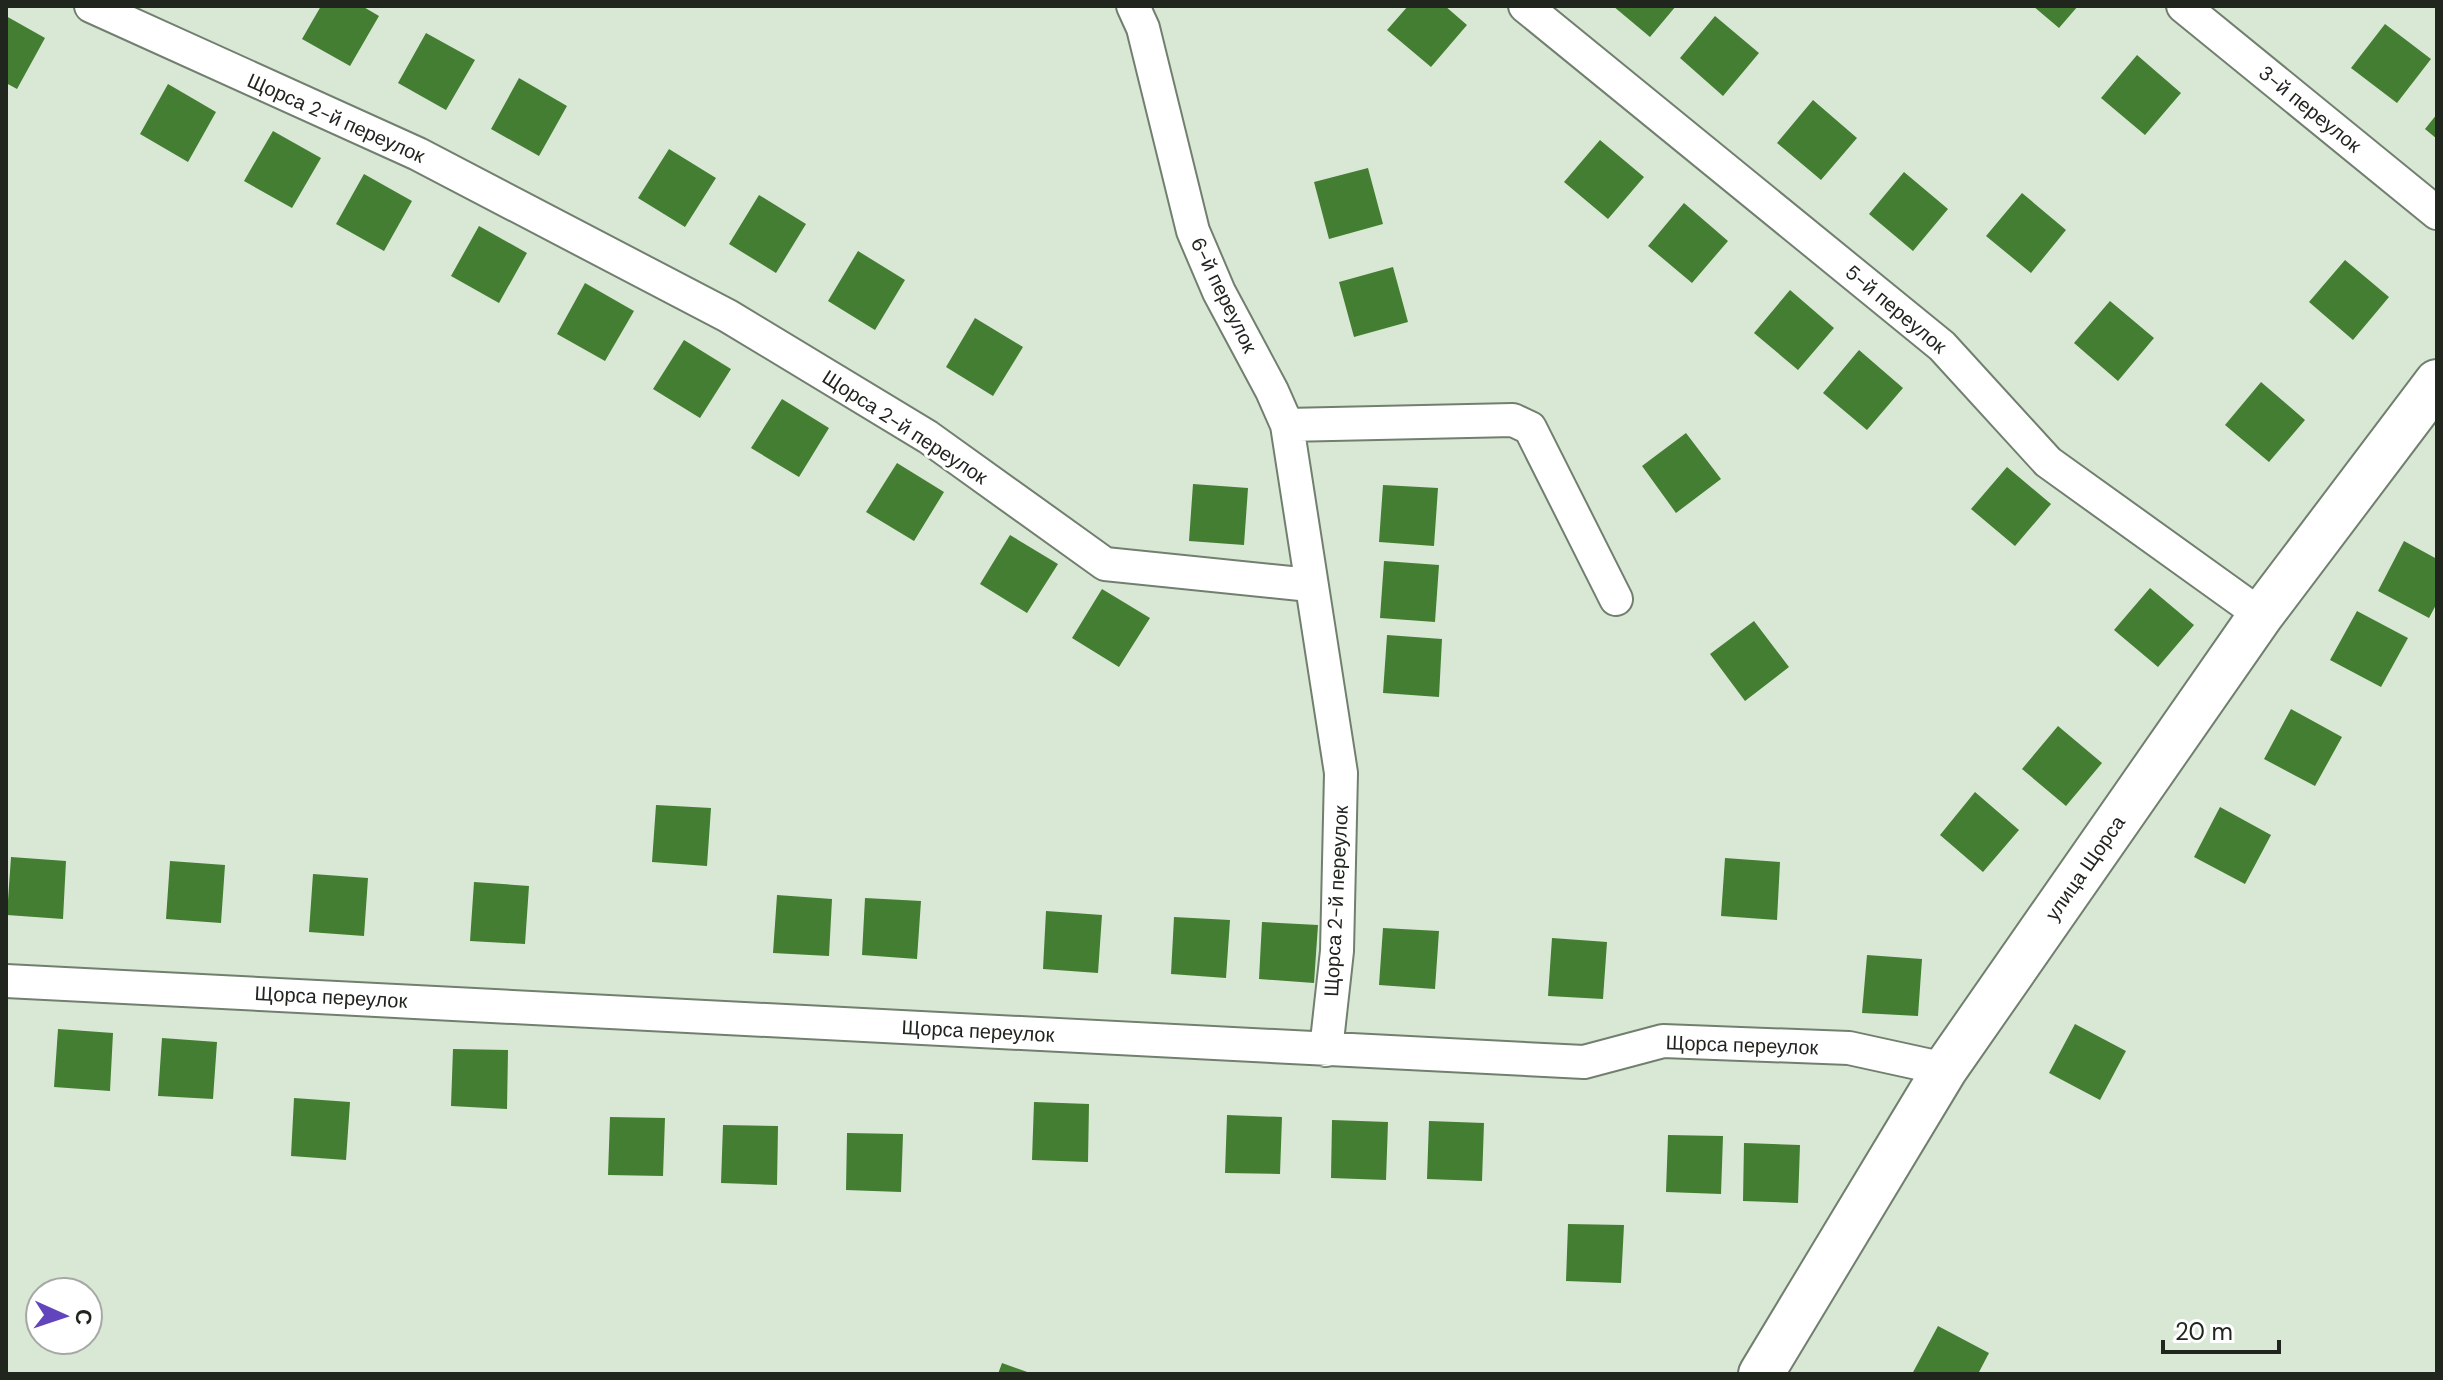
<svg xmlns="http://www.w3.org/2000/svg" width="2443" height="1380" font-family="'DM Sans',sans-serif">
	<rect width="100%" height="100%" fill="#d9e8d5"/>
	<path fill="#437e32" d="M321 6H362L379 16 350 66 302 39Z
		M1408 6H1445L1467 25 1431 67 1387 30Z
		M1613 6H1676L1650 37Z
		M2033 6H2078L2059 28Z
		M6 16 45 38 17 89 6 83Z
		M1715 16 1759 53 1723 96 1680 58Z
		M2385 24 2431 59 2397 103 2351 68Z
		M426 33 475 60 446 110 398 83Z
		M2137 55 2181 93 2145 135 2101 98Z
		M519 78 567 106 539 156 491 129Z
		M168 84 216 112 188 162 140 134Z
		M1813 100 1857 138 1821 180 1777 143Z
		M2437 114V139L2425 129Z
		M273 131 321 158 292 208 244 181Z
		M1600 140 1644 177 1608 219 1564 182Z
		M669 149 716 178 685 227 638 198Z
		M1368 168 1383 224 1329 239 1314 182Z
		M1904 172 1948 209 1913 251 1869 214Z
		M364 174 412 201 384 251 336 224Z
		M2022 193 2066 230 2031 273 1986 236Z
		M759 195 806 224 776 273 729 244Z
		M1684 203 1728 241 1692 283 1648 246Z
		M479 226 527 253 499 303 451 276Z
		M858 251 905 280 875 330 828 301Z
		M2345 260 2389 297 2353 340 2309 302Z
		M1393 267 1408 322 1354 337 1339 282Z
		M585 283 634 311 605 361 557 334Z
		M1790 290 1834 328 1798 370 1754 333Z
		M2110 301 2154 338 2118 381 2074 343Z
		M975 318 1023 347 993 396 946 367Z
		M684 340 731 369 700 418 653 389Z
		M1859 350 1903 388 1867 430 1823 393Z
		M2261 382 2305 420 2269 462 2225 425Z
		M782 399 829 428 799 477 751 448Z
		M1686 433 1721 479 1676 513 1642 466Z
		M897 463 944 492 914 541 866 512Z
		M2007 467 2051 504 2015 546 1971 509Z
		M1193 484 1248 488 1244 545 1189 541Z
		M1383 485 1438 488 1434 546 1379 542Z
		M1010 535 1058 564 1027 613 980 584Z
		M2404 541 2437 559V603L2429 618 2378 591Z
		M1384 561 1439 565 1435 622 1380 618Z
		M2150 588 2194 625 2158 667 2114 630Z
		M1102 589 1150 618 1119 667 1072 638Z
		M2357 611 2408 638 2381 687 2330 660Z
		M1754 621 1789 667 1745 701 1710 654Z
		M1387 635 1442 639 1439 697 1383 693Z
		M2291 709 2342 737 2315 786 2264 759Z
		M2058 726 2102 763 2066 806 2022 769Z
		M1975 792 2019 830 1983 872 1940 835Z
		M656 805 711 808 707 866 652 862Z
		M2220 807 2271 835 2245 884 2194 857Z
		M11 857 66 861 63 919 7 915Z
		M1725 858 1780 862 1777 920 1721 916Z
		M170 861 225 865 221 923 166 919Z
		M313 874 368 878 364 936 309 932Z
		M474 882 529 886 525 944 470 941Z
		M777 895 832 899 829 956 773 953Z
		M865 898 921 901 917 959 862 955Z
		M1046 911 1102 915 1098 973 1043 969Z
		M1174 917 1230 920 1226 978 1171 974Z
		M1262 922 1318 925 1314 983 1259 979Z
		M1383 928 1439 931 1435 989 1379 985Z
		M1552 938 1607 942 1603 999 1548 996Z
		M1867 955 1922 959 1918 1016 1862 1013Z
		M2075 1024 2126 1051 2100 1100 2049 1073Z
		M58 1029 113 1033 110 1091 54 1087Z
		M162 1038 217 1042 213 1099 158 1096Z
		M453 1049 508 1050 507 1109 451 1106Z
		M294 1098 350 1102 346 1160 291 1156Z
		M1034 1102 1089 1104 1088 1162 1032 1160Z
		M1227 1115 1282 1117 1280 1174 1225 1173Z
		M610 1117 665 1118 663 1176 608 1175Z
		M1332 1120 1388 1122 1386 1180 1331 1178Z
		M1429 1121 1484 1123 1482 1181 1427 1179Z
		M723 1125 778 1126 777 1185 721 1183Z
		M847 1133 903 1134 901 1192 846 1190Z
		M1668 1135 1723 1136 1721 1194 1666 1192Z
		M1744 1143 1800 1145 1798 1203 1743 1201Z
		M1568 1224 1624 1225 1621 1283 1566 1281Z
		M1938 1326 1989 1353 1978 1374H1912Z
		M1002 1363 1033 1374H998Z"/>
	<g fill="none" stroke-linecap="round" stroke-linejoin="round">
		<g stroke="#717f6e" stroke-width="36">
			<path id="street" d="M91 6 418 154 728 316 928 437 1105 564 1310 585
				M1133 6 1143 28 1193 231 1219 292 1272 391 1287 425 1341 773 1337 951 1326 1050
				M1525 6 1942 346 2048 462 2261 615
				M2183 6 2437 213
				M1287 425 1513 420 1530 428 1616 599
				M6 981 1584 1062 1663 1041 1849 1048 1945 1069"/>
		</g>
		<g stroke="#717f6e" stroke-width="48">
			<path id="secondary" d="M1761 1374 1945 1069 2261 615 2437 382"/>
		</g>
		<use href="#street" stroke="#fff" stroke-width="32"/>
		<use href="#secondary" stroke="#fff" stroke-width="44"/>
	</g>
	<g text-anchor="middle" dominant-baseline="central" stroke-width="6" stroke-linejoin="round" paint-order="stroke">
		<g font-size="20" fill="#20251e" stroke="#fff">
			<text transform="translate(2310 109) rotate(39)">3-й переулок</text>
			<text transform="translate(336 118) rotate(24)">Щорса 2-й переулок</text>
			<text transform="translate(1224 295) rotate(64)">6-й переулок</text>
			<text transform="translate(1896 309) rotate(40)">5-й переулок</text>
			<text transform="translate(905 427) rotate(33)">Щорса 2-й переулок</text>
			<text transform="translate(2085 868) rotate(-55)">улица Щорса</text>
			<text transform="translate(1336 901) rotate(-87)">Щорса 2-й переулок</text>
			<text transform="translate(331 997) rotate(3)">Щорса переулок</text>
			<text transform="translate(978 1031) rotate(3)">Щорса переулок</text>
			<text transform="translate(1742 1045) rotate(2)">Щорса переулок</text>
		</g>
	</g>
	<rect width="2443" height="1380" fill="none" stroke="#20251e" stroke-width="16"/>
	<g transform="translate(64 1316) rotate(93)"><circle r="38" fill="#ffffff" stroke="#a6a8a5" stroke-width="2"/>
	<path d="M0-6L14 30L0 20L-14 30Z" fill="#6244bd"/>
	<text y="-12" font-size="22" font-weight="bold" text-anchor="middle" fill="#20251e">С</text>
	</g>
	<path d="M2163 1340v12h116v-12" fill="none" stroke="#20251e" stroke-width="4"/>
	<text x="2175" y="1340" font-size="24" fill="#20251e" stroke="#ffffff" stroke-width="6" paint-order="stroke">20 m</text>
</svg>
